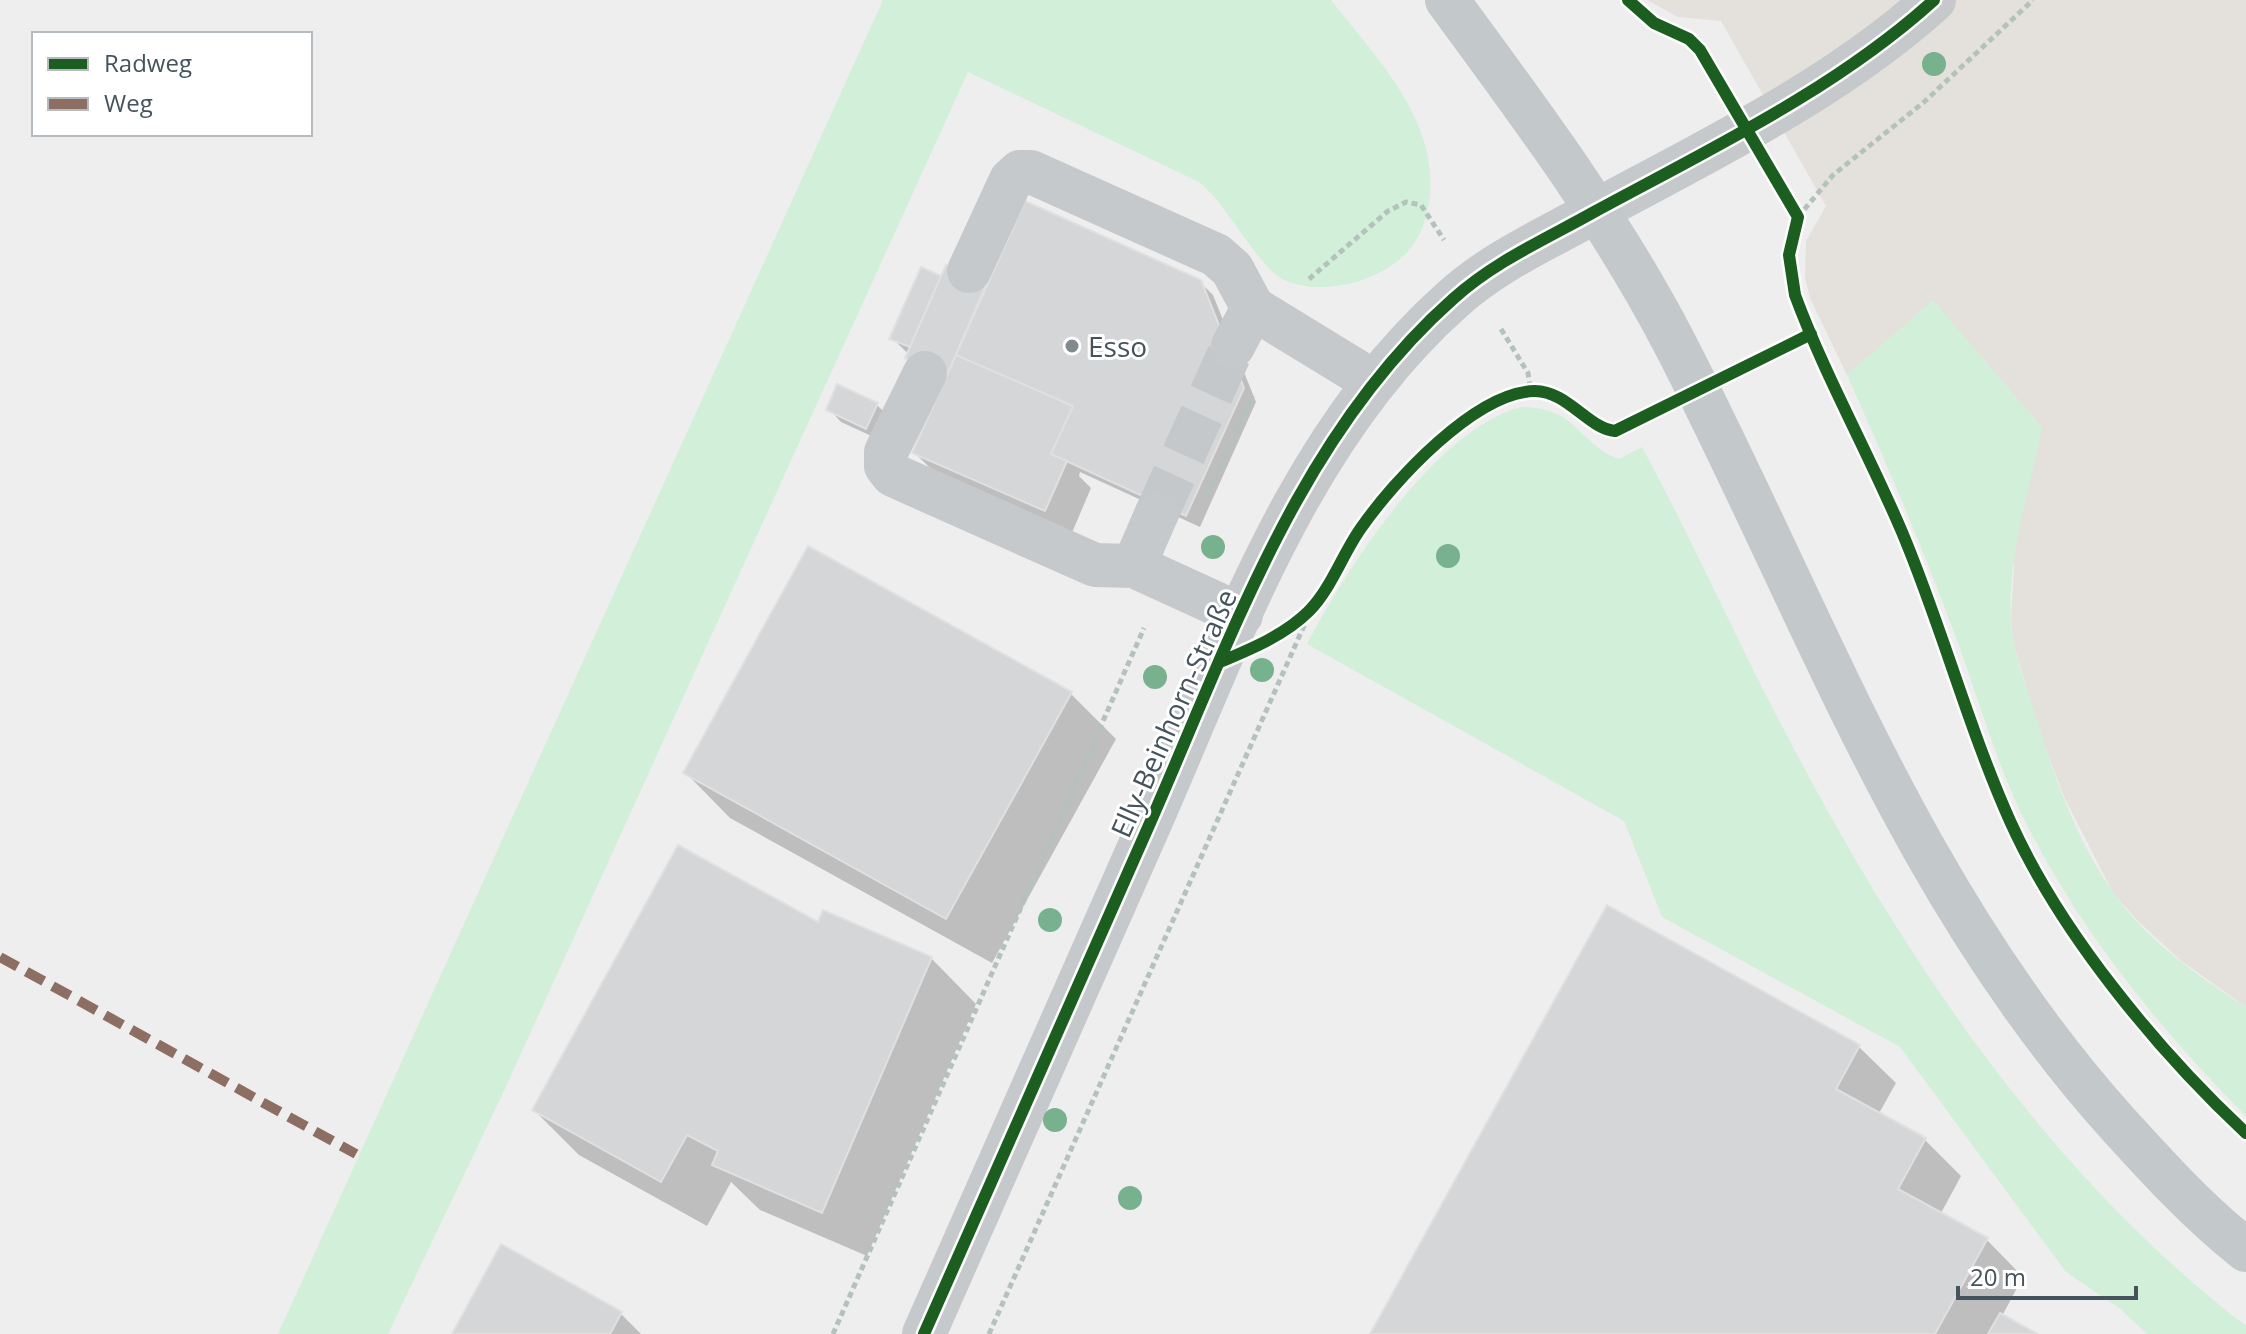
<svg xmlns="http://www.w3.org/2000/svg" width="2246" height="1334" font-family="'Open Sans',sans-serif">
	<rect width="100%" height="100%" fill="#efeeee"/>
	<path fill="#e4e1dc" d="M1647 0H2246V1007L2180 960 2138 921 2113 893 2065 799 2043 742 2013 642 2011 619 2014 567 1933 301 1847 375 1810 298 1805 278 1806 241 1826 206 1721 21 1678 17Z"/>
	<path fill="#d2efd9" d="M883 0H1331C1379 61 1447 129 1427 213 1420 240 1410 254 1386 269 1358 286 1317 293 1286 281 1260 271 1228 205 1199 182L968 72 503 1093 388 1334H278Z
		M1933 300 2042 427C2030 489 2007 557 2011 620 2012 651 2026 683 2035 714 2053 774 2076 840 2113 892 2146 940 2198 976 2246 1007V1116C2163 1033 2084 936 2030 831 1996 766 1978 695 1952 627 1920 541 1884 458 1847 375Z
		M1521 407C1578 407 1578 444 1619 459L1642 447C1692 539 1734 635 1783 728 1899 951 2044 1171 2246 1326V1334H2147L2119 1308 2066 1272 1900 1047 1662 917 1624 821 1307 644C1347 568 1435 430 1521 407Z"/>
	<path fill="#0003" d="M940 278 988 289 1200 282 1213 295 1256 402 1200 527 1080 472 1079 476 1091 488 1071 535 940 478 914 452 943 388 892 338Z
		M838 387 877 405 890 418 880 440 841 422 829 409Z
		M1071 694 1116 739 992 963 730 818 685 772Z
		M819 925 931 958 976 1004 867 1256 760 1210 731 1182 707 1226 579 1155 534 1110Z
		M1859 1047 1896 1083 1878 1115 1925 1140 1961 1176 1940 1215 1987 1240 2023 1277 2002 1316 2034 1334H1372Z
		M621 1314 641 1334H454Z"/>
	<path fill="#d5d6d7" stroke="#e0e0e1" stroke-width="2" d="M1025 201 1201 280 1244 388 1186 516 1051 454 1073 406 956 355Z
		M946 265 986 285 946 377 905 358Z
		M921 267 941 276 910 347 889 339Z
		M956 355 1073 406 1051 454 1067 461 1045 511 912 453Z
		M837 384 878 403 866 429 826 410Z
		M808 546 1072 692 946 919 683 773Z
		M678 845 818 922 823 910 932 957 822 1213 712 1165 718 1151 687 1135 661 1182 532 1110Z
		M1607 905 1860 1045 1836 1089 1926 1138 1898 1189 1988 1238 1935 1334H1370Z
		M501 1244 622 1312 610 1334H452Z
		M2000 1313 2038 1334H1988Z"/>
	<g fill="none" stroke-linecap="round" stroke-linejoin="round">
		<path stroke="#c4c8ca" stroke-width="44" stroke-dasharray="44 22" stroke-linecap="butt" d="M1156 515 1233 346"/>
		<path stroke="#b4c2bc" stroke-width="5" stroke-dasharray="6 4" stroke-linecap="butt" d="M1798 217 1833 175 1924 102 2033 0
			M1309 279 1388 211 1406 202 1421 205 1444 240
			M1501 329 1528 373 1531 392
			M1206 496 1253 396
			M833 1334 1144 628
			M989 1334 1311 610"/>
		<path stroke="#c5c9cb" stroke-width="44" d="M969 271 1011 180 1020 172H1031L1216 255 1232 269 1253 308 1374 382
			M1233 346 1253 308
			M925 373 886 452V466L893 475 1095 565 1134 566 1241 615
			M1134 566 1156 515
			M924 1334C999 1164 1075 993 1150 823 1231 639 1299 435 1453 299 1495 261 1546 239 1594 212 1710 149 1836 89 1934 0"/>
		<path stroke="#c3c8ca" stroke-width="44" d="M1447 0C1528 110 1612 222 1675 344 1815 615 1909 892 2118 1124 2158 1168 2199 1213 2246 1250"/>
		<path stroke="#8d6e63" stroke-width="10" stroke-dasharray="20 10" stroke-linecap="butt" d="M0 957 356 1154"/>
		<g stroke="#fff" stroke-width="17">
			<path id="cycleway" d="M1628 0 1654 23 1689 39 1700 50 1798 217 1789 255 1795 295C1825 376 1868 452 1902 532 1942 627 1968 727 2010 821 2060 932 2157 1050 2246 1133
				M1220 662C1251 649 1285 635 1309 611 1331 589 1343 553 1361 528 1393 482 1475 392 1535 391 1567 391 1589 429 1615 431L1811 334
				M924 1334C999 1164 1075 993 1150 823 1231 639 1299 435 1453 299 1495 261 1546 239 1594 212 1710 149 1836 89 1934 0"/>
		</g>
		<use href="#cycleway" stroke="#1b5e20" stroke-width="12"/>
	</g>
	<g fill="#77b18d">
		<circle cx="1934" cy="64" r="12"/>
		<circle cx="1213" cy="547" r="12"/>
		<circle cx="1448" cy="556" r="12"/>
		<circle cx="1262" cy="670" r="12"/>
		<circle cx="1155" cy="677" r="12"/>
		<circle cx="1050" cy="920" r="12"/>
		<circle cx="1055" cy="1120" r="12"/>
		<circle cx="1130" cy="1198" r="12"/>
	</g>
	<circle fill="#808a8f" stroke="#fff" stroke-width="3" cx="1072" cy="346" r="8"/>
	<g text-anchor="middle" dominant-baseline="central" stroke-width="6" stroke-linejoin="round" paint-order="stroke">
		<g font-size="28" fill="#45545c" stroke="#fff" text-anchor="start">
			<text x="1088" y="346">Esso</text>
		</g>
		<g font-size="28" fill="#45545c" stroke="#fff">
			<text transform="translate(1173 713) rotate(-66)">Elly-Beinhorn-Straße</text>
		</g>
	</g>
	<rect x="32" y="32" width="280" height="104" fill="#ffffff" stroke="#b5bbbe" stroke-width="2"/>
	<rect x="48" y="58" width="40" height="12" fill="#1b5e20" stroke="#b5bbbe" stroke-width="2"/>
	<text x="104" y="72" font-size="24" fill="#45545c">Radweg</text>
	<rect x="48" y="98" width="40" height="12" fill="#8d6e63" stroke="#b5bbbe" stroke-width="2"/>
	<text x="104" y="112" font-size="24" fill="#45545c">Weg</text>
	<path d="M1958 1286v12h178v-12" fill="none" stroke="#45545c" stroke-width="4"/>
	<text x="1970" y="1286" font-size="24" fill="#45545c" stroke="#ffffff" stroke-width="6" paint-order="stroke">20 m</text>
</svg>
